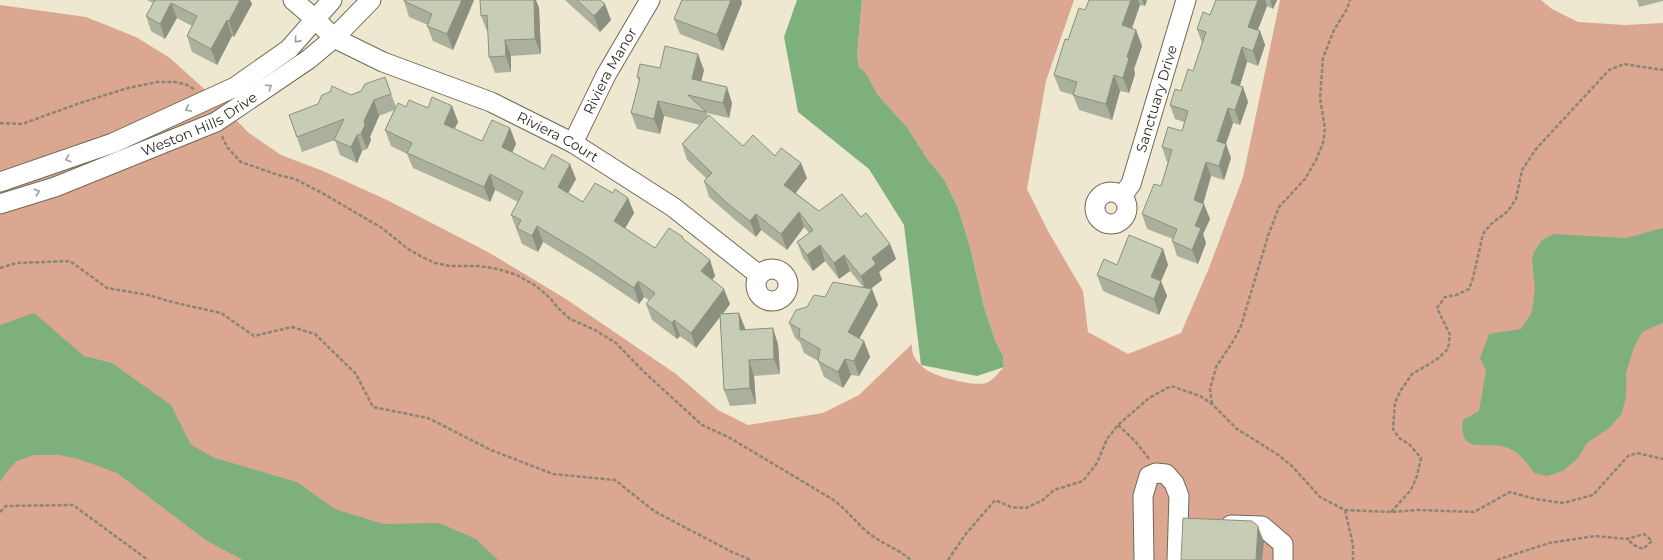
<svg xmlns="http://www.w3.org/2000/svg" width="1663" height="560" font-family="Montserrat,sans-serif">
	<rect width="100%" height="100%" fill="#efe8d0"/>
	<path fill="#dba791" d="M862 0H1074L1046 81 1027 189 1048 231 1083 291 1088 332 1128 354 1181 333 1209 268 1243 177 1280 0H1541L1552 9 1578 22 1625 25 1663 23V560H0V5L86 17 136 37 170 58 211 95 249 133 281 155 323 171 385 199 488 252 566 299 676 374 718 410 748 425 823 413 859 395 912 344C911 354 916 362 924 368 932 376 974 387 986 383 994 380 998 373 1004 367L1003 356 995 340 984 307 970 247 958 208 944 179 928 160 907 127 878 95 866 73 859 67 857 55Z"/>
	<path fill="#7eb07d" d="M797 0H862L857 55 859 67 866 73 878 95 907 127 928 160 944 179 958 208 970 247 984 307 995 340 1003 356 1004 367 977 376 921 365 904 225 869 169 798 112 784 37Z
		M1663 228V323L1642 332 1634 347 1626 373V398L1621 415 1609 428 1587 443 1577 459 1563 471 1547 476 1534 473C1527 463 1521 454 1510 449 1489 438 1458 459 1463 420L1479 411 1486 371 1480 358 1489 334 1521 329 1532 312 1535 289 1532 260 1534 252 1542 240 1554 234 1626 238Z
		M34 313 84 356 112 363 171 405 191 445 215 458 297 482 335 509 383 524 439 523 476 539 498 560H243L207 541 117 473 79 459 59 455H34L17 461 9 469 0 482V325Z"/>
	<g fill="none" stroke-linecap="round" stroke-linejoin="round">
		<g stroke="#706954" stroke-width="21">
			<g id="minor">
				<path id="s1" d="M293 0 315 19 334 38 383 62 491 102 573 143 673 207 759 275"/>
				<path id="s2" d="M573 143 606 75 650 0"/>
				<path d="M0 182 113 143 235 87 289 49 332 0"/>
				<circle cx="1111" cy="208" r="16"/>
				<path id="s3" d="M1122 196 1131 184 1186 0"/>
				<path id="s4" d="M0 204 55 187 216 122 309 59 334 38 371 0"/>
				<circle cx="772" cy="285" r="16"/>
				<path d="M1231 525 1262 526 1283 544V560"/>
				<path d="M1144 560 1143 496 1149 476 1156 473 1166 474 1174 483 1179 496 1177 560"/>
			</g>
		</g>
		<path stroke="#8a8575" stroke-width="2.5" stroke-dasharray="4 2" stroke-linecap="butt" d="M0 123 22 124 80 103 128 88 157 82H175L187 85 194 89
			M222 136 227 147 241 162 278 175 295 179 322 193 382 228 408 249 422 257 435 263 450 266H479L498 269 517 275 536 286 550 298 558 308 570 319 595 330 616 343 644 372 702 425 730 438 832 499C845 508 854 520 866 531 880 543 897 548 911 560
			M0 268 16 263 70 261 107 288 148 295 176 303 221 313 254 336 292 327 315 334 356 374 373 407 428 418 491 450 553 474 615 480 654 511 732 552 751 560
			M1212 404 1210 389 1216 367 1234 340 1241 326 1268 236 1279 207 1305 179 1316 160 1323 143 1325 129 1320 98 1323 58 1334 30 1347 9 1350 0
			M1118 425 1135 441 1150 460
			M1345 510 1353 545V560
			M0 512 6 506 73 505 148 560
			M1391 512 1411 490 1417 476 1421 458 1409 444 1399 438 1393 429 1395 402 1401 390 1412 374 1436 360 1448 349 1450 335 1437 308 1445 297 1456 295 1469 289 1473 278 1483 234 1491 224 1508 211 1516 199 1522 170 1536 149 1609 70 1624 64 1663 70
			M948 560 965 535 995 500 1011 507 1026 508 1043 500 1054 490 1083 481 1097 463 1107 439 1118 425 1149 398 1171 386 1200 396 1212 404 1237 429 1277 454 1291 465 1320 497 1345 510 1391 512 1418 510 1474 512 1510 492 1535 499 1563 503 1593 495 1628 456 1637 453 1663 459
			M1497 560 1549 543 1595 536 1627 539 1644 534 1652 541 1643 549 1634 545 1627 539"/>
		<use href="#minor" stroke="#fff" stroke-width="19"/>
	</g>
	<path fill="#abb09c" d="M147 0H250L252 4 234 37 232 36 217 65 192 52 187 36 192 26 177 18 165 39 151 31 146 16 153 3Z
		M404 0H474L453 50 433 41 427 26 428 25 409 17 404 1Z
		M565 0H600L611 20 600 32Z
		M681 0H741L742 3 723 51 680 34 674 19 681 1Z
		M1089 0H1147L1145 6 1140 5 1132 29 1136 30 1142 46 1134 69 1135 74 1129 93 1120 91 1112 120 1079 110 1073 95 1060 91 1054 75 1068 40 1085 10Z
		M1216 0H1277L1273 9 1267 6 1258 30 1260 31 1265 45 1258 66 1247 62 1240 86 1243 87 1248 102 1240 125 1233 123 1226 144 1231 158 1224 180 1211 176 1203 204 1210 219 1203 234 1206 243 1198 264 1177 256 1172 241 1173 239 1147 229 1142 214 1161 186 1168 162H1167L1162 147 1182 131 1184 122 1175 119 1170 105 1181 91 1193 71 1202 43 1197 29 1210 15Z
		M1637 0H1663V1L1639 7Z
		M539 8 541 54 511 56V72L495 73 489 57 488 31H487L481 16Z
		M660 68 704 70 701 81 732 103 729 118 707 113 708 116 743 146 775 156 807 178 796 193 819 211 861 217 890 244 896 259 879 272 882 280 871 289H872L878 305 859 338 864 341 870 357 859 376 851 375 843 388 824 377 818 361 804 353 800 342 795 338 789 323 807 307 825 297 863 287 850 271 839 279 825 261 813 271 803 258 797 242 809 233 804 227 787 250 761 230 756 237 733 218 709 197 704 181 706 178 687 160 682 144 700 125 664 116 660 134 637 129 631 113 639 82 637 77Z
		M385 77 396 107H406L428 108 452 106 458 122 454 129 482 141 510 128 516 144 512 153 544 169 576 179 568 193 583 202 613 193 628 198 634 213 625 228 655 248 684 240 710 260 715 276 712 280 730 304 723 314 739 313 745 330 778 344 780 374 754 376 756 404 730 406 724 390 720 317 696 348 680 336 677 339 652 320 646 304 649 300 644 297 639 304 596 275 543 242 538 252 522 244 511 215 518 202 495 190 490 202 413 168 407 154 391 146 385 130 394 110 379 116 370 137 371 140 367 149 362 151 357 163 340 155 335 140 302 152 289 115 318 104 351 95 361 91Z
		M1163 249 1168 265 1161 281 1167 296 1159 315 1103 291 1097 275 1117 265Z"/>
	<path fill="#8b907f" d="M240 0H250L252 4 234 37 229 21Z
		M462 0H474L453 50 447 34Z
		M534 0H536L539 8 541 54 535 39Z
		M731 0H741L742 3 723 51 717 35Z
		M1131 0H1138L1140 5 1127 41 1122 25Z
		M1142 0H1147L1145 6Z
		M1258 0H1265L1267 6 1253 42 1248 27Z
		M1270 0H1277L1273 9Z
		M171 3 177 18 165 39 160 24Z
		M605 4 611 20 600 32 594 16Z
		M227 20 232 36 217 65 211 49Z
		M1136 30 1142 46 1134 69 1135 74 1129 93 1123 78 1127 57Z
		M1260 31 1265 45 1258 66 1253 51Z
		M505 40 511 56V72L506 56Z
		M1242 47 1247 62 1236 98 1231 83Z
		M698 54 704 70 698 95 692 79Z
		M1114 75 1120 91 1112 120 1106 104Z
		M727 87 732 103 729 118 723 103Z
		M1243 87 1248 102 1240 125 1235 110Z
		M374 100 379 116 370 137 371 140 367 149 361 134 364 121Z
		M658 101 664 116 660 134 654 119Z
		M452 106 458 122 449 140 444 124Z
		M1228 108 1233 123 1222 155 1217 141Z
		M510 128 516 144 507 163 502 147Z
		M357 135 362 151 357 163 351 147Z
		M1226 144 1231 158 1224 180 1219 166Z
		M1206 162 1211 176 1200 215 1194 200Z
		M801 163 807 178 790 200 784 185Z
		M570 164 576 179 563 202 558 187Z
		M490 174 495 190 490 202 484 187Z
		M628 198 634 213 620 237 614 221Z
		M1204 204 1210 219 1203 234 1206 243 1198 264 1192 250 1195 226Z
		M799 212 804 227 787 250 781 234Z
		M756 214 761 230 756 237 750 221Z
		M537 226 543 242 538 252 532 236Z
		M890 244 896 259 879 272 882 280 866 292 861 276 872 258Z
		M820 245 825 261 813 271 807 255Z
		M1163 249 1168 265 1161 281 1167 296 1159 315 1154 299 1151 277Z
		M844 255 850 271 839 279 834 263Z
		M710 260 715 276 707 287 701 271Z
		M638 281 644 297 639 304 634 288Z
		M724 289 730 304 696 348 691 333Z
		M872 289 878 305 854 348 848 332Z
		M739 313 745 328 746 346 740 330Z
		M674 320 680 336 677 339 672 323Z
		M773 328 778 344 780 374 774 359Z
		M864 341 870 357 859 376 854 361Z
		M845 359 851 375 843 388 838 372Z
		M749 360 754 376 756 404 750 388Z
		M1258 526 1264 542 1262 560H1256Z"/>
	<path fill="#c7cdb5" stroke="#8b907f" d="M155 0H240L229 21 227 20 211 49 187 36 197 16 171 3 160 24 146 16Z
		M404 0H462L447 34 427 26 432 14 404 1Z
		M480 0H534L535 39 505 40 506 56 489 57 487 15 481 16Z
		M577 0H600L605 4 594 16Z
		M682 0H731L717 35 674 19Z
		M1089 0H1131L1122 25 1136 30 1127 57 1129 58 1123 78 1114 75 1106 104 1073 95 1077 82 1054 75 1065 39 1068 40 1079 8 1085 10Z
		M1216 0H1258L1248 27 1260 31 1253 51 1242 47 1231 83 1243 87 1235 110 1228 108 1217 141 1226 144 1219 166 1206 162 1194 200 1204 204 1195 226 1201 228 1192 250 1172 241 1177 229 1142 214 1154 184 1161 186 1172 150 1162 147 1168 127 1182 131 1188 111 1170 105 1175 89 1181 91 1188 69 1193 71 1206 32 1197 29 1203 12 1210 15Z
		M665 46 698 54 692 79 727 87 723 103 688 95 706 112 658 101 654 119 631 113 640 78 637 77 640 64 660 68Z
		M385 77 391 94 374 100 364 121 365 125 361 134 357 135 351 147 334 140 344 119 297 137 289 115 318 104 322 95 330 92 332 86 351 95 361 91 365 84Z
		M432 97 452 106 444 124 482 141 492 120 510 128 502 147 544 169 552 154 570 164 558 187 583 202 595 183 613 193 615 189 628 198 614 221 655 248 669 228 683 237 682 238 710 260 701 271 724 289 691 333 674 320 672 323 646 304 655 293 638 281 634 288 591 259 537 226 532 236 517 228 521 220 511 215 523 192 490 174 484 187 407 153 412 143 385 130 398 103 406 107 409 100 428 108Z
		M709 115 743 146 753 135 775 156 781 148 801 163 784 185 819 211 842 194 861 217 866 213 890 244 872 258 876 264 861 276 844 255 834 263 820 245 807 255 797 242 813 230 799 212 781 234 756 214 750 221 727 203 704 181 712 173 682 144Z
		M1129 235 1163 249 1151 277 1161 281 1154 299 1097 275 1104 259 1117 265Z
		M833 282 872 289 848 332 864 341 854 361 845 359 838 372 818 361 820 349 799 337 800 329 789 323 796 310 807 307 814 295 825 297Z
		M739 313 740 330 773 328 774 359 749 360 750 388 724 390 720 314Z
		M1183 518 1252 521 1258 526 1256 560H1181Z"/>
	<defs><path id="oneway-chevron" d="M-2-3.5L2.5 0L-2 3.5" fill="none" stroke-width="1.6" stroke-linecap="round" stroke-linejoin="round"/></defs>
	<g stroke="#a09f9b">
		<use href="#oneway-chevron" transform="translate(297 40) rotate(132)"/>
		<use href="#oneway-chevron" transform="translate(269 87) rotate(-34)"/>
		<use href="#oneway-chevron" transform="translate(188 109) rotate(155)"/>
		<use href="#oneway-chevron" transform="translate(68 159) rotate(161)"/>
		<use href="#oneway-chevron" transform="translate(37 192) rotate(-17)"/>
	</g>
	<g text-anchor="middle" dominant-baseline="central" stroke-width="3" stroke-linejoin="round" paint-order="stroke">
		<g font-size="14" fill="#2c2920" stroke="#efe8d0">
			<text stroke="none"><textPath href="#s2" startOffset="81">Riviera Manor</textPath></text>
			<text stroke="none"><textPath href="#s3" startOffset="104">Sanctuary Drive</textPath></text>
			<text stroke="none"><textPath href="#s4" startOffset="215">Weston Hills Drive</textPath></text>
			<text stroke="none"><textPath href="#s1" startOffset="301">Riviera Court</textPath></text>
		</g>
	</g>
</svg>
